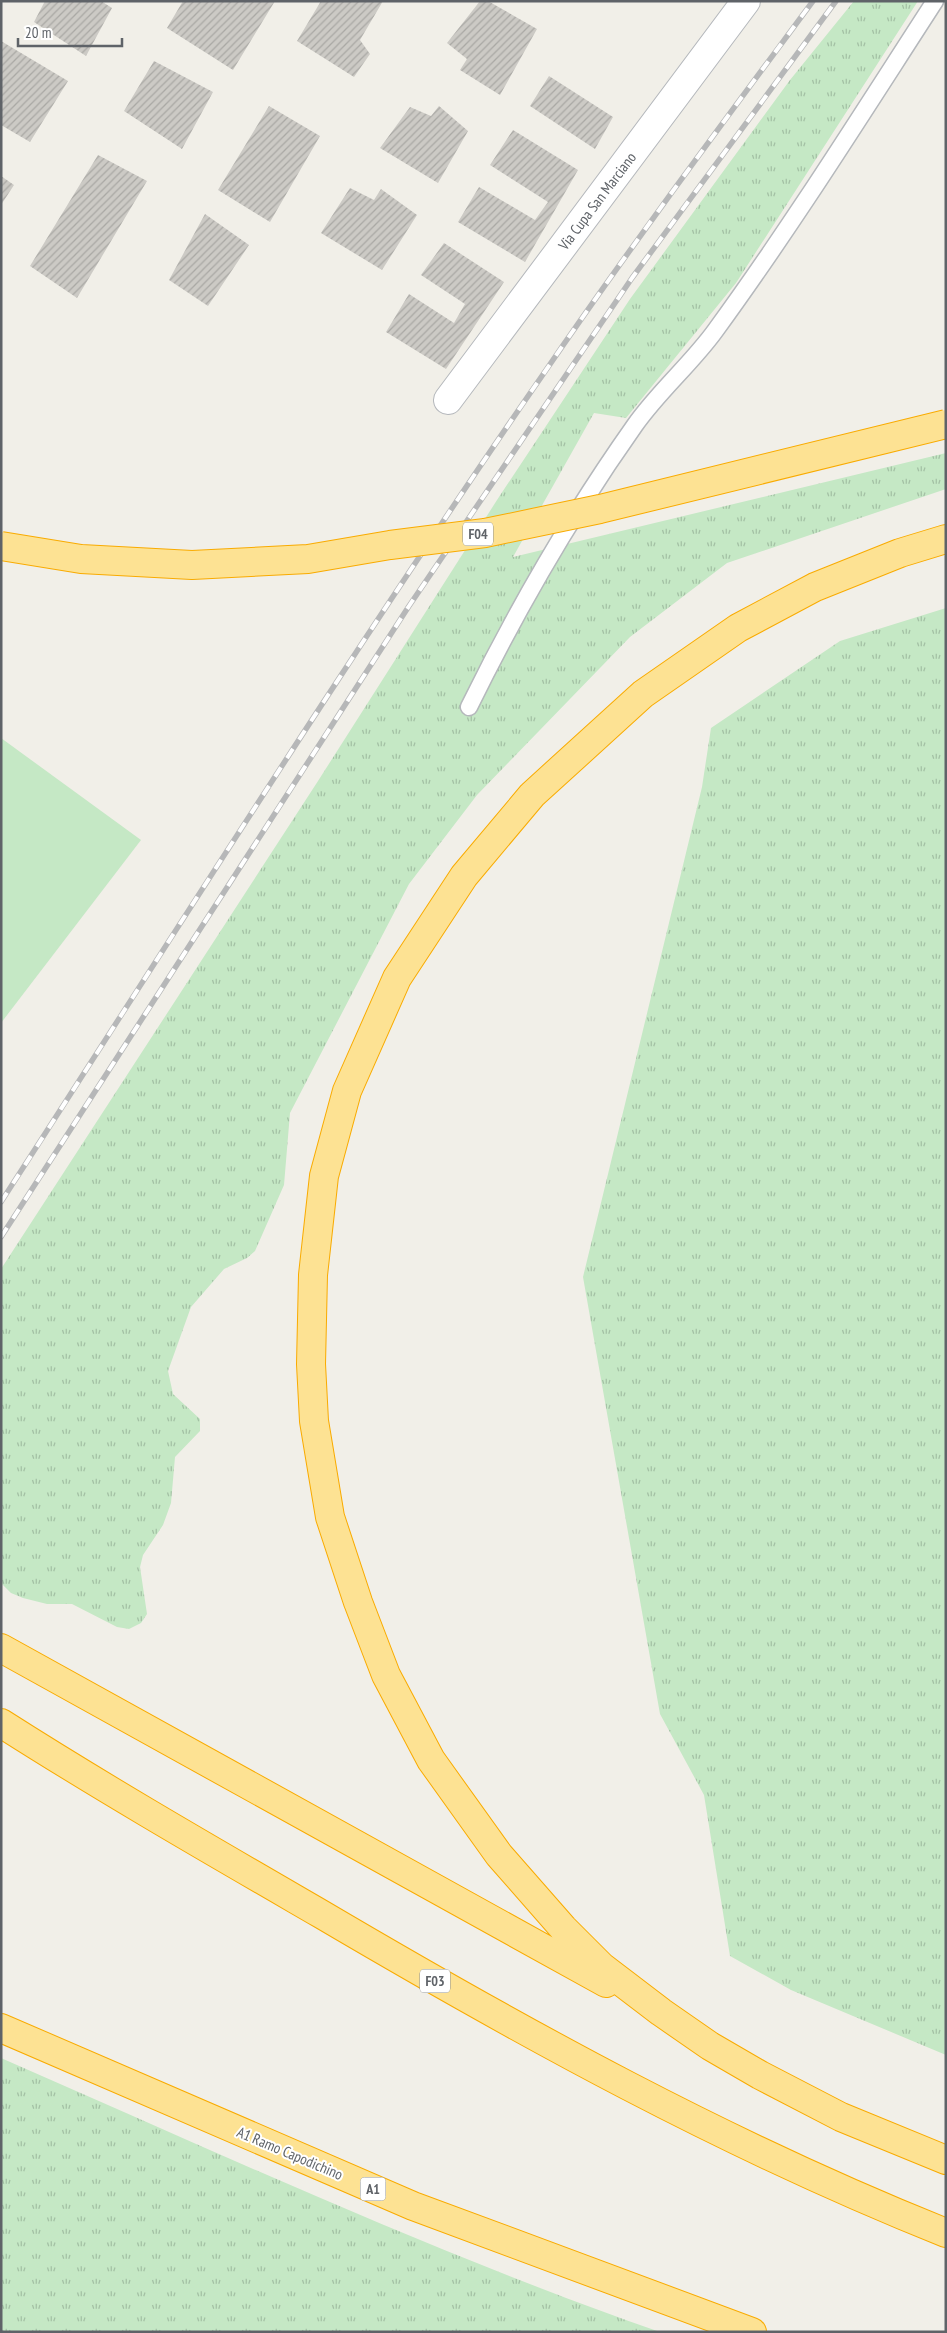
<svg xmlns="http://www.w3.org/2000/svg" width="947" height="2333" font-family="'PT Sans Narrow',sans-serif">
	<defs>
		<pattern id="grass-tufts" width="24" height="20" patternUnits="userSpaceOnUse" patternTransform="scale(1.25)"><rect width="24" height="20" fill="#c5e8c5"/><path d="M3 7l-1-3M5 7V3M7 7l1-3M15 17l-1-3M17 17v-4M19 17l1-3" fill="none" stroke="#a3c0a4"/></pattern>
		<pattern id="building-hatch" width="6" height="6" patternUnits="userSpaceOnUse" patternTransform="scale(1.25)"><rect width="6" height="6" fill="#cccac5"/><path d="M-1 1l2-2M0 6l6-6M5 7l2-2" fill="none" stroke="#a9a8a4"/></pattern>
	</defs>
	<rect width="100%" height="100%" fill="#f1efe8"/>
	<path fill="url(#grass-tufts)" d="M854 1H918L736 283 626 418 594 413 513 557 946 453V489L727 563 630 637 477 795 409 884 290 1113 284 1185 255 1251 247 1258 224 1269 191 1307 168 1371 173 1394 200 1419V1431L175 1457 171 1503 163 1525 143 1555 140 1567 147 1614 141 1623 129 1629 117 1627 72 1604H47L23 1598 11 1593 1 1583V1269L318 781 497 500 630 299 790 80Z
		M946 608V2055L791 1990 730 1956 704 1795 660 1714 583 1277 702 787 711 728 840 641Z
		M1 2058C219 2153 436 2254 660 2332H1Z"/>
	<path fill="#c5e8c5" d="M1 738 141 840 1 1023Z"/>
	<path fill="url(#building-hatch)" d="M45 1H101L112 8 86 56 34 22Z
		M183 1H275L233 70 167 28Z
		M321 1H383L360 40 370 54 354 77 297 41Z
		M480 1H488L537 29 500 95 460 70 467 59 447 43Z
		M1 41 68 81 30 142 1 125Z
		M154 61 213 92 182 149 124 111Z
		M549 76 613 117 595 149 530 106Z
		M269 106 320 136 270 222 218 190Z
		M439 106 468 131 438 183 380 148 410 107 431 116Z
		M513 130 578 170 525 262 458 222 479 187 535 220 548 202 490 165Z
		M98 155 147 181 77 298 30 266Z
		M1 176 14 185 1 205Z
		M350 188 374 200 381 189 417 215 382 270 321 233Z
		M205 214 249 245 208 306 169 280Z
		M444 243 504 282 446 369 386 332 409 294 454 323 465 304 421 275Z"/>
	<g fill="none" stroke-linecap="round" stroke-linejoin="round">
		<g stroke="#b5b8bc" stroke-width="19">
			<path id="lane" d="M469 707C517 609 572 514 635 425 659 391 691 364 715 331 793 224 863 112 935 1"/>
		</g>
		<g stroke="#b5b8bc" stroke-width="30">
			<path id="street" d="M448 400 746 1"/>
		</g>
		<g stroke="#f9ab00" stroke-width="30">
			<path id="highway" d="M946 539 900 553 815 587 738 628 643 694 532 795 464 876 397 978 347 1091 324 1176 313 1275 311 1364 314 1421 330 1517 358 1602 386 1675 431 1760 499 1855 563 1928 602 1967 661 2012 710 2046 760 2075 841 2117 946 2160
				M1 1648 606 1983
				M1 1723C106 1790 214 1852 321 1914 523 2033 728 2146 946 2233
				M1 2028 413 2206 752 2332"/>
		</g>
		<use href="#lane" stroke="#fff" stroke-width="16"/>
		<use href="#street" stroke="#fff" stroke-width="28"/>
		<use href="#highway" stroke="#fde293" stroke-width="28"/>
		<g stroke="#b6b7b8" stroke-width="5.5">
			<path id="rail" d="M1 1202C180 925 356 645 544 373 630 247 722 124 813 1
				M1 1237 409 606 632 278 836 1"/>
		</g>
		<use href="#rail" stroke="#fff" stroke-width="4" stroke-dasharray="11" stroke-linecap="butt"/>
		<g stroke="#f9ab00" stroke-width="30" stroke-linecap="butt">
			<path id="highway-bridge" d="M1 546 81 559 192 565 308 559 390 545 485 533 600 509 946 424"/>
		</g>
		<use href="#highway-bridge" stroke="#fde293" stroke-width="28"/>
	</g>
	<g text-anchor="middle" dominant-baseline="central" stroke-width="4" stroke-linejoin="round" paint-order="stroke">
		<g fill="#fff" stroke="#8f9295" stroke-width="1">
			<rect x="463" y="522.5" width="30" height="23" rx="4"/>
			<rect x="420" y="1969.5" width="30" height="23" rx="4"/>
			<rect x="360.5" y="2177.5" width="25" height="23" rx="4"/>
		</g>
		<g font-size="14" font-weight="bold" fill="#5f6368">
			<text x="478" y="534">F04</text>
			<text x="435" y="1981">F03</text>
			<text x="373" y="2189">A1</text>
		</g>
		<g font-size="15" fill="#5f6368" stroke="#fff">
			<text transform="translate(597 201) rotate(-53)">Via Cupa San Marciano</text>
			<text transform="translate(290 2153) rotate(23)">A1 Ramo Capodichino</text>
		</g>
	</g>
	<rect width="947" height="2333" fill="none" stroke="#5f6368" stroke-width="5"/>
	<path d="M18 38v8h104v-8" fill="none" stroke="#5f6368" stroke-width="2.5"/>
	<text x="25" y="38" font-size="15" fill="#5f6368" stroke="#ffffff" stroke-width="4" paint-order="stroke">20 m</text>
</svg>
